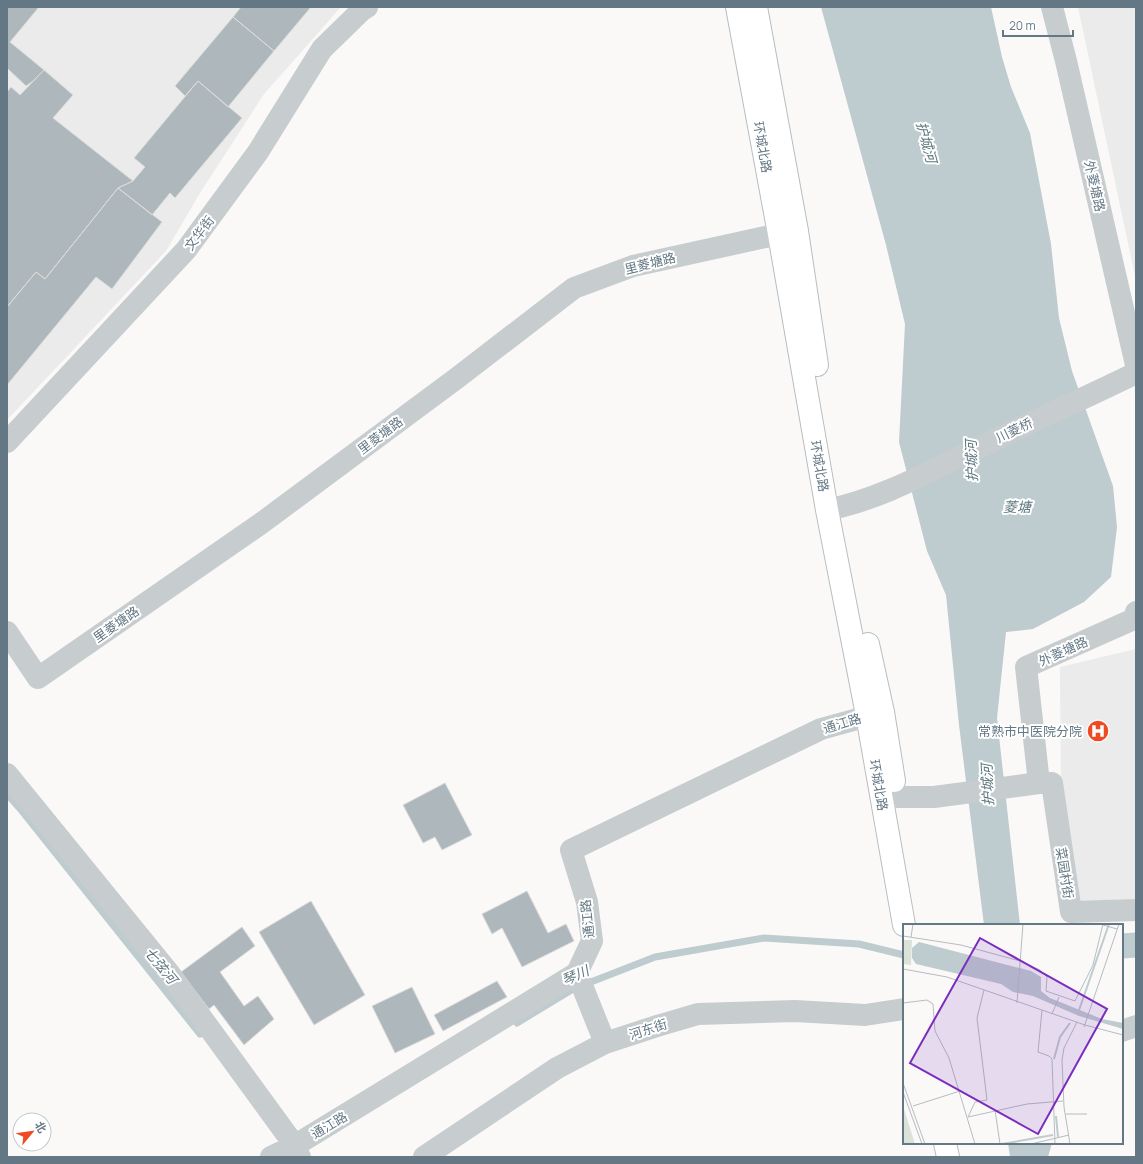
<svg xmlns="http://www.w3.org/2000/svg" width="1143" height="1164" font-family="Manrope,'Noto Sans SC',sans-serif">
	<rect width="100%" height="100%" fill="#faf9f7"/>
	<path fill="#eaebea" d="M7 7H341L264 94 200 193 166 251 7 420Z
		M1078 7H1136V281Z
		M1136 649V899L1079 901 1061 795 1060 667Z"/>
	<path fill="#becbcf" d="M821 7H991L1002 57 1011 87 1030 133 1051 244 1059 318 1072 371 1113 486 1117 527 1111 577 1084 602 1033 629 1006 632 997 718 1020 925H984L959 725 946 595 927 551 899 442 905 324 886 245Z
		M1008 1143H1052L1048 1157H1010Z"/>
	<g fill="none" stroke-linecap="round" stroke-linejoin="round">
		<path stroke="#becbcf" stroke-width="7" d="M7 794 22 811 200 1034
			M517 1023 573 989 655 957 764 938 859 944 904 955"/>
		<path stroke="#becbcf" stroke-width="25" d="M1122 946 1136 945"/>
	</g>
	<path fill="#adb7bc" stroke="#dbdbd9" d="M7 7H39L10 42 44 70 33 81 26 86 7 68Z
		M241 7H311L274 51 233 17Z
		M233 17 274 51 228 107 198 81 185 96 175 86Z
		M44 70 73 95 53 118 133 181 118 188 45 279 36 272 7 307V92L11 87 20 95Z
		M198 81 242 118 175 198 170 193 152 215 118 188 133 181 145 167 134 158Z
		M118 188 162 222 112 289 96 277 7 385V307L36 272 45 279Z
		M445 783 472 835 442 850 435 837 423 843 403 805Z
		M527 891 548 933 566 924 574 941 522 967 502 928 492 934 482 914Z
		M311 901 365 995 314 1025 259 932Z
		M242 927 255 946 220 972 244 1006 258 996 274 1019 244 1045 214 1005 209 1009 181 972Z
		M497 981 507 997 443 1031 434 1015Z
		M412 987 435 1034 395 1053 372 1006Z"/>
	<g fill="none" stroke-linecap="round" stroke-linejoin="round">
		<g stroke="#b8bdc1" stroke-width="24">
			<path id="major" d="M737 7 779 234 827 510 867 715 904 925
				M756 7 797 231 817 365
				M868 644 883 712 894 781
				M945 1143 948 1157"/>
		</g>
		<path stroke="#c7cccf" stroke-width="22" d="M1052 7 1066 61 1136 365
			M7 442 186 250 258 152 322 49 362 10 367 7
			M827 510C882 499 932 470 982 446 1033 421 1085 398 1136 373
			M7 632 38 678 263 522 457 378 574 288 633 266 779 234 797 231
			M7 774 169 973 290 1139 300 1157
			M1039 783 1026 667 1134 619 1136 612
			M896 797H934L1039 783H1052L1071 912 1136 910
			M577 973 605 1043
			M1122 1031 1136 1026
			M271 1157 294 1146 577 973 592 941 587 902 571 850 821 729 883 712
			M424 1157 557 1068 605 1043 657 1026 698 1014 795 1011 865 1015 904 1009"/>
		<use href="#major" stroke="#fff" stroke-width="22"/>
	</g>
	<defs>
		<g id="hospital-disc" transform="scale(1.15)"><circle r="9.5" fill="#ee4b22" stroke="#fff"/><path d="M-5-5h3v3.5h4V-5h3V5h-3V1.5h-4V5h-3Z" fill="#fff"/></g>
	</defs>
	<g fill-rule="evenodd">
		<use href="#hospital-disc" x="1098" y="731"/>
	</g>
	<g text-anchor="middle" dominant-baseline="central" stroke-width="4" stroke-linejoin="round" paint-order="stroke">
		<g font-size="13" fill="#637784" stroke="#fff">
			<text transform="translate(763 147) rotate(80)">环城北路</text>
			<text transform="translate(1095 186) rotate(77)">外菱塘路</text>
			<text transform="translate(199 233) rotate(-53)">文华街</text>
			<text transform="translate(650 263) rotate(-14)">里菱塘路</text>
			<text transform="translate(1014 430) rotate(-26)">川菱桥</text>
			<text transform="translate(380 435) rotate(-37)">里菱塘路</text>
			<text transform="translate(820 466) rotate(80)">环城北路</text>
			<text transform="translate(116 624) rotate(-35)">里菱塘路</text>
			<text transform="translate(1063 651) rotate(-24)">外菱塘路</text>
			<text transform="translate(842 723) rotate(-17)">通江路</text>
			<text transform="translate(879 785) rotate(80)">环城北路</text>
			<text transform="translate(1065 873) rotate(81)">菜园村街</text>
			<text transform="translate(587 919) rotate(-96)">通江路</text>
			<text transform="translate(648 1029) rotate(-18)">河东街</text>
			<text transform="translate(329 1125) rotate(-31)">通江路</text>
		</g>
		<g font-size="13" fill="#637784" stroke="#fff" text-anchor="end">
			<text x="1082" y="731">常熟市中医院分院</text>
		</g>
		<g font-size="14" font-style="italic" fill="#5e767e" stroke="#fff">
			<text transform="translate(927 142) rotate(75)">护城河</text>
			<text transform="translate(971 461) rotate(-92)">护城河</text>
			<text x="1017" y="506">菱塘</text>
			<text transform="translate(987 785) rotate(-93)">护城河</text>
			<text transform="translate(161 965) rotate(51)">七弦河</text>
			<text transform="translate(575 975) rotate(-24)">琴川</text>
		</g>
	</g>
	<g transform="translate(903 924)">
		<rect width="220" height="220" fill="#faf9f7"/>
		<path d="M0 16H9L8 41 0 40ZM0 182 12 220H0Z" fill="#dbe2d8"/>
		<path d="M16 18 128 47 138 53V67L147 74 199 95 220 99V105L176 92 130 72 110 68 98 60 13 40 9 34V24Z" fill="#becbcf"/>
		<path fill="none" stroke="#becbcf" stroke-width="2" d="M175 89 206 0M151 135 157 113 167 99M153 192 155 213M99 220 150 211"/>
		<path fill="none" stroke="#b5bdc2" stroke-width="1" d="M200 1 214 5M0 12 58 21 117 37 137 46 144 53 143 67 172 77 190 41 200 0M8 13 10 0M0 45 44 53 182 101 220 111M0 79 24 76 30 80 32 107 46 134 72 220M114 79 120 0M139 86 135 128 146 132 149 135 152 220M149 90 156 73M181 103 216 0M0 159 22 220M0 168 19 220M10 182 57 167M92 186 97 220M163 190H184M65 193 72 178 84 176 74 94 81 66M65 193 124 180 160 177M128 220 166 211M167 220 161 183 159 136 161 124 174 98"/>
		<path fill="#7b2cbf" fill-opacity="0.15" stroke="#7b2cbf" stroke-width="2" d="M77 14 204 85 135 210 7 139Z"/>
		<rect width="220" height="220" fill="none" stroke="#637784" stroke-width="2"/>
	</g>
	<rect width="1143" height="1164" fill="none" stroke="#637784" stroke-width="16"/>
	<g transform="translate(32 1132) rotate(61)"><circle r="19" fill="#ffffff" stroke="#c1c9ce"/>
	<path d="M0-3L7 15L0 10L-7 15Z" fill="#ee4b22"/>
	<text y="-6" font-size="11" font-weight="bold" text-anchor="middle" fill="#637784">北</text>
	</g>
	<path d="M1003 30v6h70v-6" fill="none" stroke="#637784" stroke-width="2"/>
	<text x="1009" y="30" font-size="12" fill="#637784" stroke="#ffffff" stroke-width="3" paint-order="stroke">20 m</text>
</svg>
